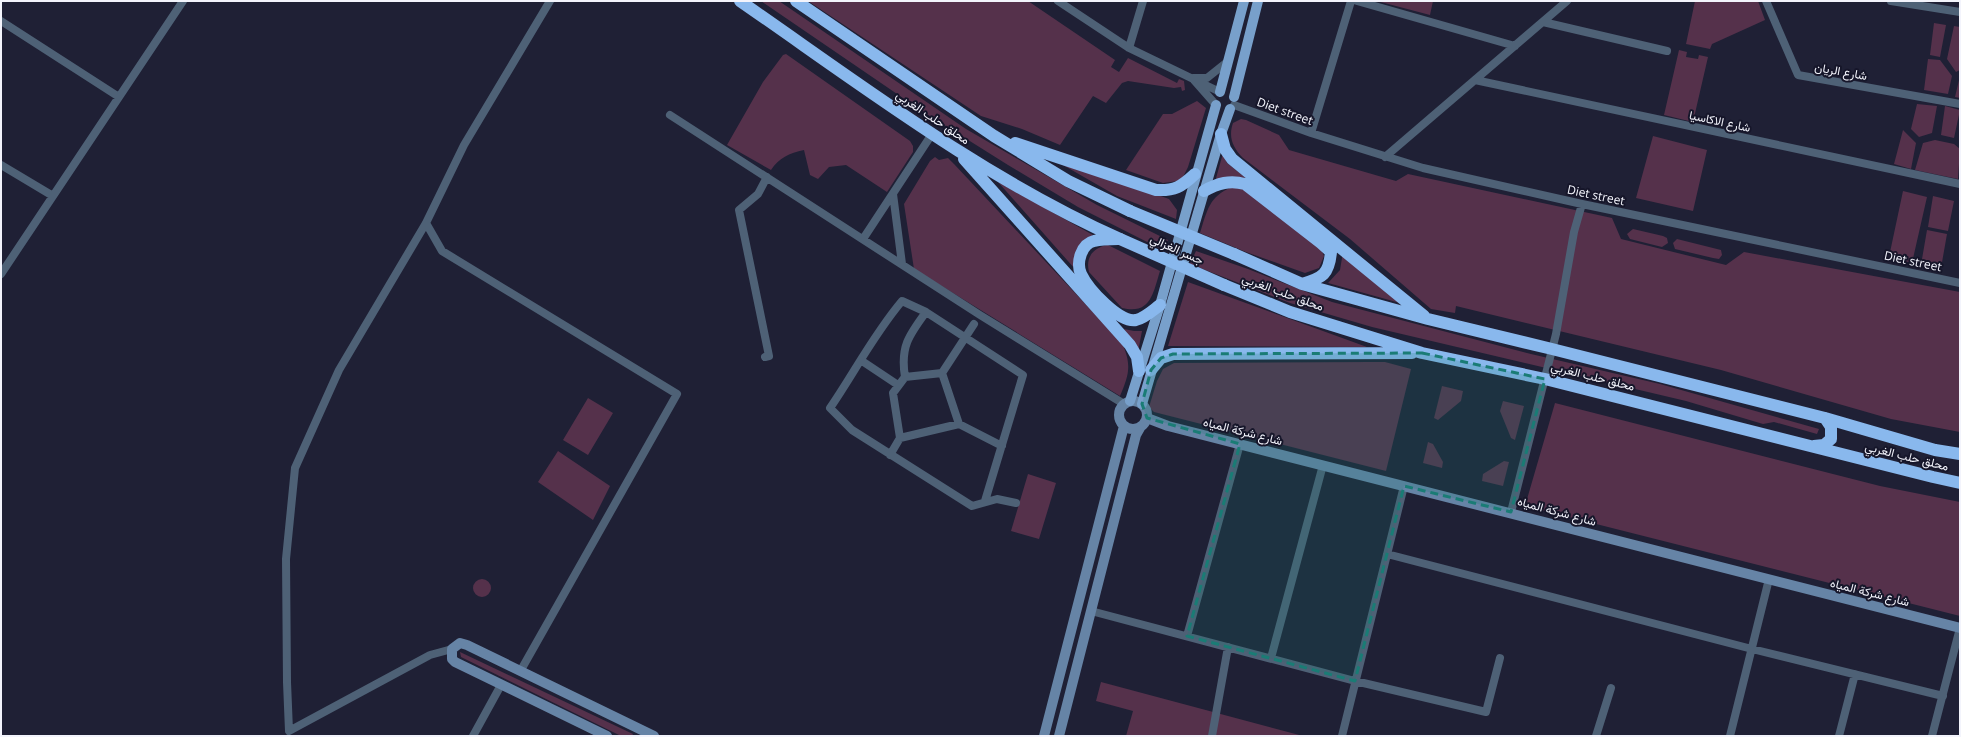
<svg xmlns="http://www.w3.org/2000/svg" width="1961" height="737" font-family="'Open Sans',Vazirmatn,sans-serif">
	<rect width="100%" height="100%" fill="#1f2035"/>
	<path fill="#55314b" d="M761 1H779L966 129 1097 205 1168 240 1163 250 1078 207 1008 165 922 111Z
		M808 1H1028L1115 60 1111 67 1119 72 1128 58 1177 83 1179 79 1184 81 1185 90 1182 91 1181 87 1174 88 1128 81 1122 83 1106 103 1093 96 1060 145 1022 129 981 116Z
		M1377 1H1433L1430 15Z
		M1695 1H1758L1765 20 1712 44 1710 49 1686 44Z
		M1934 23 1946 25 1940 57 1930 55Z
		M1954 26 1960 27V70L1956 72 1947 59Z
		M1679 50 1687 52 1686 57 1698 59 1699 55 1708 57 1693 122 1664 115Z
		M786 54 910 141 913 146V152L887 192 846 165 829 167 818 179 810 175 804 150C789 153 779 158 771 170L727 145 763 82 783 55Z
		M1928 59 1940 60 1952 76 1948 94 1924 90Z
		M1960 76V98L1955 97Z
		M1197 101 1206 108 1188 167 1183 177 1178 181 1163 183 1126 170 1163 114H1172Z
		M1917 104 1937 106 1932 133 1919 137 1911 129Z
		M1945 106 1960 110 1954 138 1941 135Z
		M1241 119 1246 120 1279 135 1289 150 1396 181 1408 174 1612 218 1621 239 1726 265 1744 252 1960 292V432L1891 419 1721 370 1456 306 1455 313 1431 309 1350 239 1243 158C1233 148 1228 137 1233 123Z
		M1903 130 1916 143 1911 169 1894 164Z
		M1653 136 1707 150 1693 211 1636 198Z
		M1935 140 1954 144 1960 149 1958 179 1915 170 1923 143Z
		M1042 153 1169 199 1177 210 1176 219 1117 196Z
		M1223 153 1227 163 1246 178 1235 177 1215 182Z
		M935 157 939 160 948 158 954 164 1122 343C1132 365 1129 375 1120 396L914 269 904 204 930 161Z
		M998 182 1093 235 1081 243 1075 269Z
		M1232 187H1243L1321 249 1324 256 1319 268 1305 273 1246 252 1200 233C1207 211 1209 196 1232 187Z
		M1903 191 1927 197 1912 263 1889 257Z
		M1933 196 1954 201 1948 231 1928 227Z
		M1633 229 1663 236 1667 238 1668 243 1662 247 1630 239 1627 234Z
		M1927 230 1947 234 1941 268 1921 265Z
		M1677 239 1721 250 1722 255 1719 259 1713 258 1675 249 1673 243Z
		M1108 245 1160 271C1153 293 1151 315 1122 308L1089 272C1085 257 1094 247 1108 245Z
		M1196 251 1248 269 1332 302 1531 354 1660 384 1819 429 1817 434 1774 422 1763 424 1686 401 1372 327 1290 303 1190 264Z
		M1343 252 1400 303 1328 283 1340 270Z
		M1188 282 1367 347 1168 346Z
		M1124 329 1134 331H1142L1138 352Z
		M1370 362H1385L1411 369 1386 471 1154 412 1149 407 1157 381 1163 369 1174 363Z
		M1442 386 1463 391 1461 401 1438 420 1434 418Z
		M588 398 613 413 588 455 563 440Z
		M1503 401 1524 406 1515 440 1511 438 1500 411Z
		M1555 403 1880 486 1960 502V616L1525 506Z
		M1428 442 1433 444 1443 462 1442 468 1423 463Z
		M558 451 610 486 593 520 538 482Z
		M1504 461 1509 462 1503 486 1482 481 1483 474Z
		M1028 474 1056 483 1039 539 1011 531Z
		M473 588a9 9 0 1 1 18 0a9 9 0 1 1-18 0Z
		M460 652 633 734 632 736H621L461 657Z
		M1101 682 1303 736H1126L1133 711 1096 701Z"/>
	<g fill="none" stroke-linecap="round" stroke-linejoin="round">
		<path stroke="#4e6176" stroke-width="8" d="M1058 1 1129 48 1220 92
			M1357 1 1515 46
			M1766 1 1798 75 1960 104
			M1891 1 1960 12
			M1 21 119 97
			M1543 22 1667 51
			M1129 48 1143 1
			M1193 78H1207L1227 62
			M1194 80 1216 105
			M1475 80 1960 184
			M1234 105 1311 133 1423 168 1582 204 1960 283
			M670 115 980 315 1124 404
			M1311 133 1351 1
			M1385 157 1567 1
			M1 165 53 196
			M893 194 902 264
			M426 223 442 251 677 394 521 670
			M863 239 932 134
			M1 274 183 1
			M765 357 769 356 739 210 758 194 767 177
			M862 361 898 385
			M942 373 959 424 900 438 893 393 905 377Z
			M942 373 974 324
			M905 377C900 347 909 335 926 312
			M959 424 1002 446
			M890 455 900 438
			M985 501 1023 375 926 312 902 301C874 334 854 373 830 408L852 430 972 506 997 499 1016 503
			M1511 512 1556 334 1574 232 1582 204
			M1387 554 1752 649 1943 696
			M1091 611 1355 681 1486 712 1500 658
			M1187 636 1240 444
			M452 649 430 655 289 731 287 682 286 559 295 468 339 370 426 223 464 145 550 1
			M1271 658 1323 465
			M473 736 501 685
			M1212 736 1228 647
			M1342 736 1404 486
			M1596 736 1611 688
			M1730 736 1769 579
			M1839 736 1855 674
			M1932 736 1960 628"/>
		<path stroke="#6684a6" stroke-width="10" d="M1119 415a14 14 0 1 1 28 0a14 14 0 1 1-28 0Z
			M1147 418 1168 426 1960 628
			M607 736 455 662 452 659V649L460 643 467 645 654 736
			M1044 736 1124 426
			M1059 736 1136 435 1140 428"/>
		<path stroke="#78a0cb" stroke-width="10" d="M1220 92 1244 1
			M1234 97 1258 1
			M1130 401 1160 305 1216 105
			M1142 404 1221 134 1230 109"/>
		<path stroke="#89b8ed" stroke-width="12" d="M740 1C863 86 983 178 1120 239
			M796 1 994 136 1068 181 1130 211
			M1221 134 1225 149 1232 159 1424 316
			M1015 143 1156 190C1175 191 1181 187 1195 174
			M964 159 1130 345 1137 357 1139 371
			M1204 191C1218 183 1230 180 1245 184L1321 243 1331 252C1329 274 1323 278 1302 284
			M1118 239C1111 239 1101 239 1094 241 1081 244 1076 263 1081 274 1088 289 1119 323 1136 320 1145 318 1153 310 1160 305
			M1234 254 1302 284 1428 319 1552 349 1825 418 1935 450 1960 454
			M1224 285 1290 312 1422 353 1545 379 1933 477 1960 483
			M1151 370 1161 358 1173 354 1412 353
			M1814 446 1824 445 1831 439V427L1825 418"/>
		<path stroke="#89b8ed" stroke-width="12" d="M1130 211 1234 254
			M1120 239 1224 285"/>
	</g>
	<path fill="#1a7c75" fill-opacity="0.2" stroke="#1a7c75" stroke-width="3" stroke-dasharray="8 5" stroke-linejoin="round" d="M1422 353 1545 379 1511 512 1404 486 1355 681 1187 636 1240 444 1147 418 1142 404 1151 370 1161 358 1173 354Z"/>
	<g text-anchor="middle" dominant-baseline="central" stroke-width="4" stroke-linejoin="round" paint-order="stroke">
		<g font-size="12" fill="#f3f4fc" stroke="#16162a">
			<text transform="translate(1841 71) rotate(10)">شارع الريان</text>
			<text transform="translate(1285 111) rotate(20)">Diet street</text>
			<text transform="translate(933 117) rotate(34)">محلق حلب الغربي</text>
			<text transform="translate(1720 121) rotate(12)">شارع الاكاسيا</text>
			<text transform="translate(1596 195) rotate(12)">Diet street</text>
			<text transform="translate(1177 249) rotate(24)">جسر الغزالي</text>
			<text transform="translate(1913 261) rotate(12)">Diet street</text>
			<text transform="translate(1283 292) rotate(20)">محلق حلب الغربي</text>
			<text transform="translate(1593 376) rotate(14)">محلق حلب الغربي</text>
			<text transform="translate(1243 431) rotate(14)">شارع شركة المياه</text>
			<text transform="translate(1907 456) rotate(14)">محلق حلب الغربي</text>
			<text transform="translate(1557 511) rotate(15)">شارع شركة المياه</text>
			<text transform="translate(1870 592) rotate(14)">شارع شركة المياه</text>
		</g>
	</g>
	<rect width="1961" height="737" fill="none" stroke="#f3f4fc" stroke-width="4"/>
</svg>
